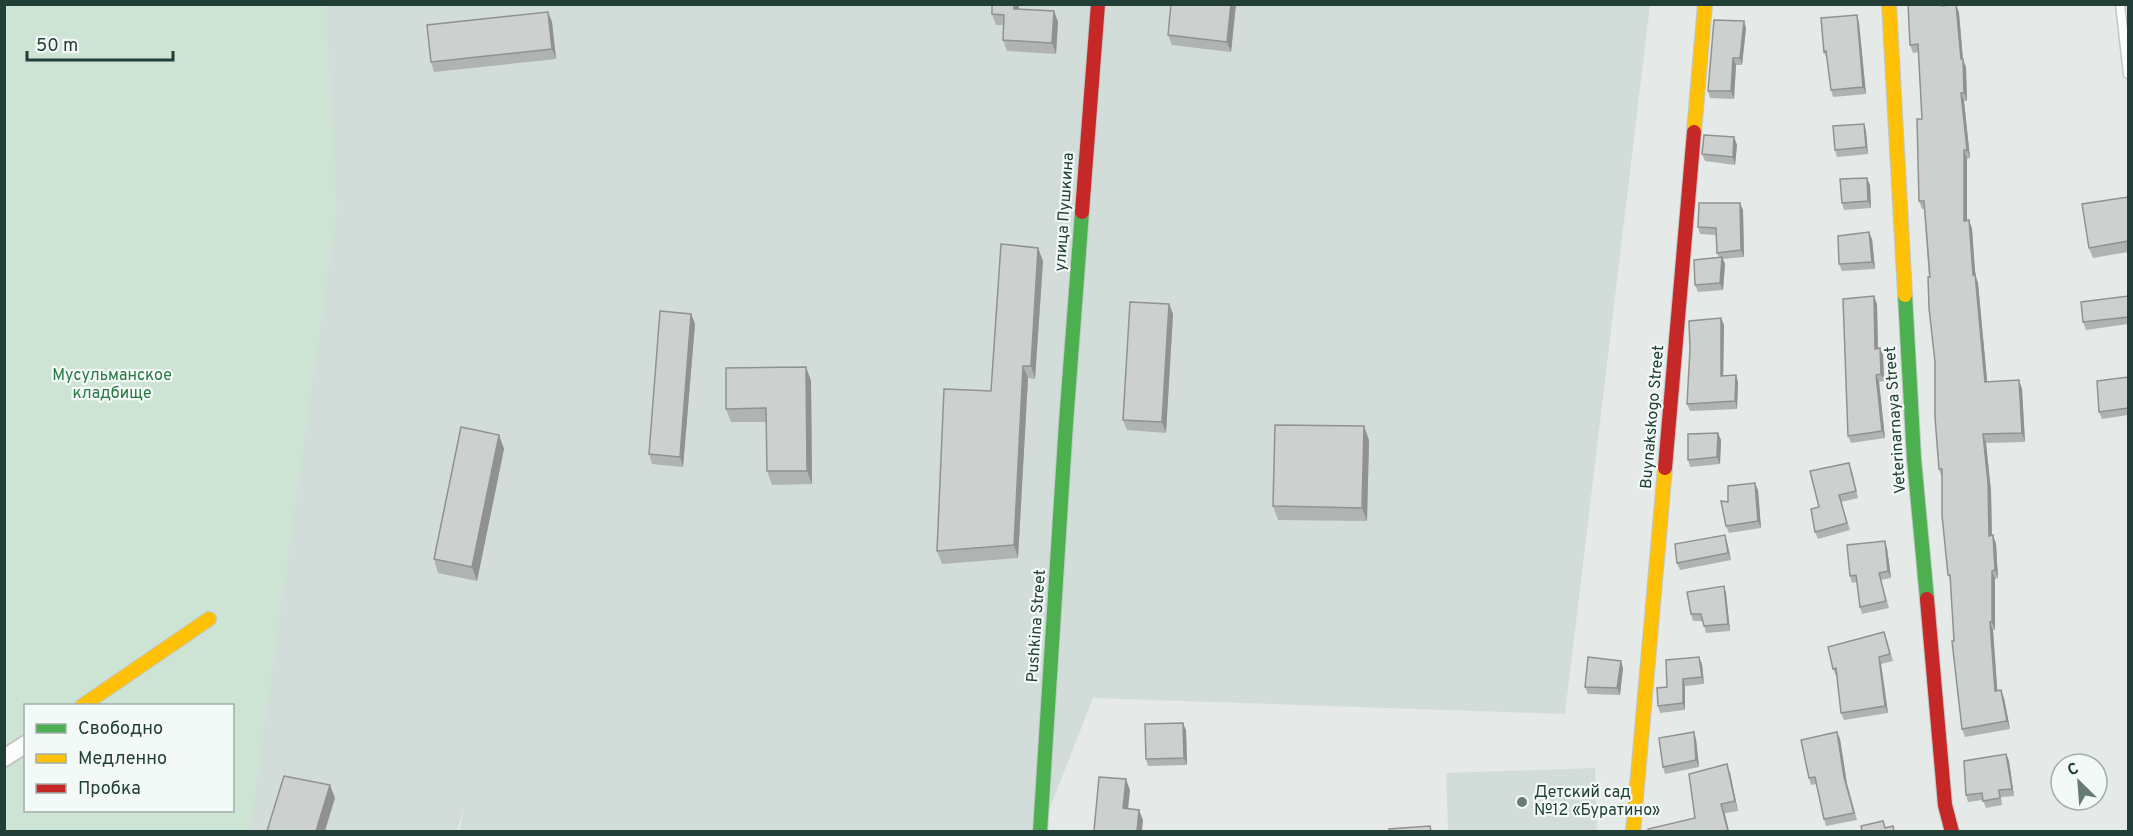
<svg xmlns="http://www.w3.org/2000/svg" width="2133" height="836" font-family="Overpass,sans-serif">
	<rect width="100%" height="100%" fill="#e5eae8"/>
	<path fill="#d2dcd8" d="M292 5H1650L1565 714 1093 698 1041 831H459L464 808 457 831 244 832Z
		M1595 768 1597 831H1448L1446 773Z"/>
	<path fill="#cde4d4" fill-rule="evenodd" d="M5 5H326L337 211 250 831 5 832ZM26 706H232V810H26Z"/>
	<g fill="none" stroke-linecap="round" stroke-linejoin="round">
		<g stroke="#c2c7c5" stroke-width="11">
			<path id="lane" d="M2120 4 2128 74"/>
		</g>
		<g stroke="#c2c7c5" stroke-width="20">
			<path id="street" d="M4 758 26 744"/>
		</g>
		<g stroke="#c0c8c5" stroke-width="16">
			<path id="fast" d="M1905 295 1914 459 1927 599
				M1040 832 1066 423 1082 212"/>
		</g>
		<g stroke="#c0c8c5" stroke-width="16">
			<path id="slow" d="M1889 4 1905 295
				M1694 132 1705 4
				M82 706 209 619
				M1633 832 1665 468"/>
		</g>
		<g stroke="#c0c8c5" stroke-width="16">
			<path id="jam" d="M1082 212 1098 4
				M1665 468 1694 132
				M1927 599 1945 805 1952 832"/>
		</g>
		<use href="#lane" stroke="#fbfcfc" stroke-width="8"/>
		<use href="#street" stroke="#fbfcfc" stroke-width="16"/>
		<use href="#fast" stroke="#4caf50" stroke-width="14"/>
		<use href="#slow" stroke="#ffc107" stroke-width="14"/>
		<use href="#jam" stroke="#c62828" stroke-width="14"/>
	</g>
	<path fill="#afb4b2" d="M992 4H1019V9L1054 11 1058 22 1056 54 1007 51 1003 40 1004 25H996L992 14Z
		M1171 4H1236L1231 52 1172 45 1168 35Z
		M1908 4H1945V6L1956 4 1959 13 1963 60 1966 67 1967 101H1964L1970 158 1967 159V221L1969 220 1972 229 1975 274 1978 283 1987 382 2019 380 2022 389 2025 442 1986 443 1991 491 1992 536 1993 535 1996 544 1998 578 1995 579V630H1993L1997 690 2004 698 2010 729 1965 737 1962 729 1954 641 1951 581 1948 575 1942 478 1939 469 1935 362 1924 209H1922L1919 201 1922 119 1918 52 1913 53 1910 45Z
		M1744 21 1746 28 1742 65H1736L1734 99 1710 98 1708 91Z
		M552 22 556 59 434 72 431 62Z
		M1859 23 1866 94 1833 97 1831 90 1827 59 1824 52Z
		M1866 131 1868 154 1837 157 1835 150Z
		M1734 137 1737 145 1735 165 1705 161 1702 154Z
		M1870 185 1871 208 1844 210 1842 203Z
		M2128 197V252L2093 258 2089 248Z
		M1743 210 1744 257 1723 259 1725 264 1723 290 1698 292 1695 285 1719 257 1717 253 1716 235 1700 234 1698 227Z
		M1872 239 1875 269 1842 271 1839 264Z
		M1038 248 1043 261 1035 379 1028 378 1018 558 942 564 937 551Z
		M1874 296 1877 304 1878 348 1883 355 1884 381 1879 382 1885 438 1851 443 1848 436Z
		M2128 296V324L2086 330 2083 322Z
		M1169 304 1173 314 1166 433 1127 430 1123 420Z
		M691 314 695 324 683 467 652 464 649 454Z
		M1724 325 1723 376 1736 375 1738 382 1737 409 1690 411 1687 404Z
		M806 367 811 381 812 484 772 485 767 471 766 422H731L726 409Z
		M2128 377V415L2102 419 2099 412Z
		M1718 433 1721 440 1720 464 1690 467 1688 460Z
		M499 435 504 449 477 581 438 573 434 559Z
		M1369 440 1367 521 1278 520 1273 506Z
		M1852 470 1858 498 1841 502 1850 530 1818 539 1815 532 1819 507Z
		M1758 490 1761 528 1729 533 1726 526 1728 502Z
		M1725 535 1727 542 1731 560 1680 570 1677 563Z
		M1887 548 1891 578 1881 580 1889 608 1862 614 1860 607 1857 582 1852 583 1850 576Z
		M1724 586 1726 593 1730 631 1706 633 1703 621H1693L1691 614Z
		M1887 640 1893 661 1881 664 1888 713 1844 720 1841 713 1837 675 1836 676 1833 669Z
		M1702 664 1704 684 1685 686V710L1660 713 1658 706 1667 687Z
		M1623 668 1620 695 1588 694 1585 687Z
		M1186 730 1187 765 1148 766 1146 759Z
		M1696 739 1699 767 1665 774 1663 767Z
		M1840 739 1847 784 1857 820 1826 826 1824 819 1816 784 1811 785 1809 778Z
		M2006 754 2009 761 2014 796 2001 797 2002 805 1986 808 1983 800 1968 802 1966 795Z
		M1730 773 1738 811 1695 818Z"/>
	<path fill="#8f9291" d="M1014 4H1019L1018 19 1014 9Z
		M1231 4H1236L1231 52 1227 42Z
		M1956 4 1959 13 1963 60 1966 67 1967 101 1964 93Z
		M1054 11 1058 22 1056 54 1052 43Z
		M548 12 552 22 556 59 552 49Z
		M1857 15 1859 23 1866 94 1863 87Z
		M1744 21 1746 28 1742 65 1740 58Z
		M1733 58 1736 65 1734 99 1731 91Z
		M1961 93 1964 101 1970 158 1967 150Z
		M1864 124 1866 131 1868 154 1866 147Z
		M1734 137 1737 145 1735 165 1733 157Z
		M1964 150 1967 159V229L1964 221Z
		M1867 178 1870 185 1871 208 1868 201Z
		M1740 203 1743 210 1744 257 1741 250Z
		M1969 220 1972 229 1976 283 1973 275Z
		M1869 232 1872 239 1875 269 1872 262Z
		M1038 248 1043 261 1035 379 1031 366Z
		M1722 257 1725 264 1723 290 1720 283Z
		M1975 274 1978 283 1988 390 1985 382Z
		M1874 296 1877 304 1878 356 1875 349Z
		M1169 304 1173 314 1166 433 1162 422Z
		M691 314 695 324 683 467 680 457Z
		M1721 318 1724 325 1723 383 1721 376Z
		M1880 348 1883 355 1884 381 1881 374Z
		M1023 366 1028 378 1018 558 1014 545Z
		M806 367 811 381 812 484 807 471Z
		M1736 375 1738 382 1737 409 1735 401Z
		M1876 375 1879 382 1885 438 1882 431Z
		M2019 380 2022 389 2025 442 2022 433Z
		M1364 426 1369 440 1367 521 1362 508Z
		M1718 433 1721 440 1720 464 1717 457Z
		M1983 434 1986 443 1991 491 1992 544 1989 536Z
		M499 435 504 449 477 581 472 567Z
		M1755 483 1758 490 1761 528 1758 521Z
		M1725 535 1727 542 1731 560 1728 553Z
		M1993 535 1996 544 1998 578 1995 570Z
		M1885 541 1887 548 1891 578 1888 571Z
		M1992 571 1995 579V630L1992 622Z
		M1724 586 1726 593 1730 631 1728 624Z
		M1990 622 1993 630 1998 699 1995 691Z
		M1699 657 1702 664 1704 684 1702 677Z
		M1879 657 1881 664 1888 713 1885 706Z
		M1621 661 1623 668 1620 695 1617 688Z
		M1683 679 1685 686V710L1683 703Z
		M2001 690 2004 698 2010 729 2007 721Z
		M1183 723 1186 730 1187 765 1184 758Z
		M1694 732 1696 739 1699 767 1696 760Z
		M1837 732 1840 739 1847 784 1857 820 1844 777Z
		M2006 754 2009 761 2014 796 2012 789Z
		M1727 764 1730 773 1738 811 1735 801Z
		M1126 779 1130 790 1127 819 1123 808Z
		M330 785 335 798 325 831H316Z
		M1721 804 1725 814 1729 831H1728Z
		M1139 810 1143 820 1142 831H1137Z"/>
	<path fill="#ccd1cf" stroke="#8f9291" stroke-width="1.5" d="M992 4H1014V9L1054 11 1052 43 1003 40 1004 15 992 14Z
		M1171 4H1231L1227 42 1168 35Z
		M1908 4H1942V6L1956 4 1961 59H1963L1964 93H1961L1967 150H1964V221L1969 220 1973 275 1975 274 1985 382 2019 380 2022 433 1983 434 1988 483 1989 536 1993 535 1995 570 1992 571V622H1990L1995 691 2001 690 2007 721 1962 729 1952 641H1954L1950 575H1948L1942 515V469H1939L1935 417V362L1929 308 1928 277H1930L1924 201H1919L1917 119H1922L1918 44 1910 45Z
		M548 12 552 49 431 62 427 25Z
		M1857 15 1863 87 1831 90 1826 51 1824 52 1821 18Z
		M1714 20 1744 21 1740 58H1733L1731 91H1708Z
		M1864 124 1866 147 1835 150 1833 126Z
		M1704 135 1734 137 1733 157 1702 154Z
		M1867 178 1868 201 1842 203 1840 179Z
		M2128 197V241L2089 248 2082 204Z
		M1699 203H1740L1741 250 1717 253 1716 228 1698 227Z
		M1869 232 1872 262 1839 264 1838 236Z
		M1001 244 1038 248 1031 366H1023L1014 545 937 551 944 389 991 391Z
		M1722 257 1720 283 1695 285 1694 260Z
		M1874 296 1875 349 1880 348 1881 374 1876 375 1882 431 1848 436 1843 299Z
		M2128 296V317L2083 322 2081 302Z
		M1130 302 1169 304 1162 422 1123 420Z
		M660 311 691 314 680 457 649 454Z
		M1721 318V376L1736 375 1735 401 1687 404 1690 349 1689 321Z
		M806 367 807 471H767L766 408 726 409V368Z
		M2128 377V408L2099 412 2097 381Z
		M1275 425 1364 426 1362 508 1273 506Z
		M461 427 499 435 472 567 434 559Z
		M1718 433 1717 457 1688 460V434Z
		M1849 463 1856 491 1839 495 1847 523 1815 532 1811 509 1819 507 1810 471Z
		M1755 483 1758 521 1726 526 1721 501 1728 502V486Z
		M1725 535 1728 553 1677 563 1675 544Z
		M1885 541 1888 571 1879 573 1886 601 1860 607 1856 575 1850 576 1847 545Z
		M1724 586 1728 624 1704 626 1701 614H1691L1687 592Z
		M1884 632 1890 654 1879 657 1885 706 1841 713 1836 668 1833 669 1828 647Z
		M1588 657 1621 661 1617 688 1585 687Z
		M1699 657 1702 677 1683 679V703L1658 706 1657 688 1667 687 1666 660Z
		M1183 723 1184 758 1146 759 1145 724Z
		M1694 732 1696 760 1663 767 1659 738Z
		M1837 732 1844 777 1854 813 1824 819 1815 777 1809 778 1801 740Z
		M2006 754 2012 789 1999 790 2000 798 1983 801 1982 793 1966 795 1964 761Z
		M1727 764 1735 801 1721 804 1728 831H1648V829L1695 818 1689 774Z
		M284 776 330 785 316 831H267Z
		M1099 777 1126 779 1123 808 1139 810 1137 831H1094Z
		M1883 821 1885 828 1893 826 1894 831H1862L1861 826Z
		M1430 826 1431 831H1390L1389 829Z"/>
	<circle fill="#667b74" stroke="#f3f9f6" stroke-width="2" cx="1522" cy="802" r="6"/>
	<g text-anchor="middle" dominant-baseline="central" stroke-width="4.5" stroke-linejoin="round" paint-order="stroke">
		<g font-size="16" fill="#213f36" stroke="#f3f9f6">
			<text transform="translate(1065 212) rotate(-86)">улица Пушкина</text>
			<text transform="translate(1653 417) rotate(-85)">Buynakskogo Street</text>
			<text transform="translate(1896 420) rotate(-94)">Veterinarnaya Street</text>
			<text transform="translate(1037 626) rotate(-86)">Pushkina Street</text>
		</g>
		<g font-size="16" fill="#297845" stroke="#f3f9f6">
			<text x="112" y="376">Мусульманское<tspan x="112" dy="18">кладбище</tspan></text>
		</g>
		<g font-size="16" fill="#213f36" stroke="#f3f9f6" text-anchor="start">
			<text x="1534" y="793">Детский сад<tspan x="1534" dy="18">№12 «Буратино»</tspan></text>
		</g>
	</g>
	<rect width="2133" height="836" fill="none" stroke="#213f36" stroke-width="12"/>
	<rect x="24" y="704" width="210" height="108" fill="#f3f9f6" stroke="#9fafa9" stroke-width="1.5"/>
	<rect x="36" y="724" width="30" height="9" fill="#4caf50" stroke="#9fafa9" stroke-width="1.5"/>
	<text x="78" y="734" font-size="18" fill="#213f36">Свободно</text>
	<rect x="36" y="754" width="30" height="9" fill="#ffc107" stroke="#9fafa9" stroke-width="1.5"/>
	<text x="78" y="764" font-size="18" fill="#213f36">Медленно</text>
	<rect x="36" y="784" width="30" height="9" fill="#c62828" stroke="#9fafa9" stroke-width="1.5"/>
	<text x="78" y="794" font-size="18" fill="#213f36">Пробка</text>
	<g transform="translate(2079 782) rotate(335)"><circle r="28" fill="#f3f9f6" stroke="#9fafa9" stroke-width="1.5"/>
	<path d="M0-4.5L10 22L0 15L-10 22Z" fill="#667b74"/>
	<text y="-9" font-size="16" font-weight="bold" text-anchor="middle" fill="#213f36">С</text>
	</g>
	<path d="M27 51v9h146v-9" fill="none" stroke="#213f36" stroke-width="3"/>
	<text x="36" y="51" font-size="18" fill="#213f36" stroke="#f3f9f6" stroke-width="4.5" paint-order="stroke">50 m</text>
</svg>
